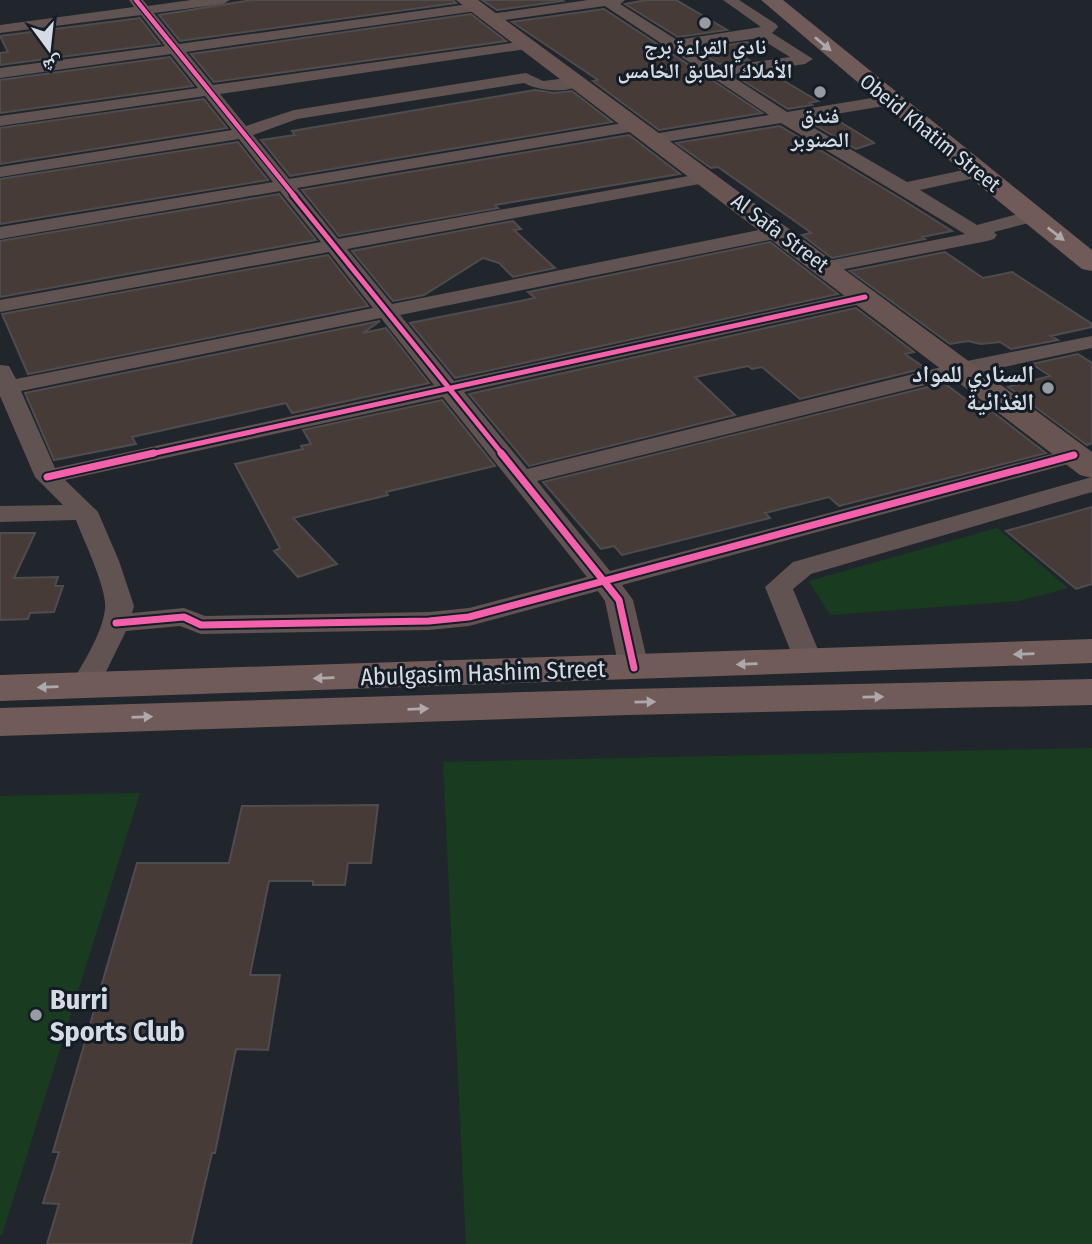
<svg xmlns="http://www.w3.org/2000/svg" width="1092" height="1244" font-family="'Fira Sans Condensed','Noto Naskh Arabic',sans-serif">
	<rect width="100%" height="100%" fill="#21262c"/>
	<path fill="#193c20" d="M997 528 1068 588 1019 601 830 615 809 581Z
		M1092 748V1244H466L443 762Z
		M140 793 2 1235H0V796Z"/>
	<path fill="#473b38" stroke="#4e4c4e" stroke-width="2" d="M252 0H453L456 3 180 41 159 15Z
		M482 0H561L563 1 497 10Z
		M646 0H676L727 30 678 37 625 4Z
		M604 9 762 113 659 130 593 81 598 80 512 22Z
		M471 14 506 41 214 82 191 54Z
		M140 18 160 44 0 65V53L8 52 0 36Z
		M747 42 765 53 743 56 749 60 719 64 695 50Z
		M170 57 193 86 0 113V80Z
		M769 72 818 101 809 103 812 105 788 109 737 77Z
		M535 90 554 93 572 91 612 122 290 176 261 140 295 135 292 131Z
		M204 99 227 128 0 164V128Z
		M832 117 873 142 874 143 856 149 808 121Z
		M780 126 903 200 952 231 922 237 925 239 832 258 802 235 811 233 806 229 718 167 711 168 676 143Z
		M629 135 680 174 495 205 498 208 339 236 302 190Z
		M238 142 268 180 0 224V179Z
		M279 194 316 240 0 297V241Z
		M513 221 521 229 514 230 555 268 513 277 499 263 483 258 424 295 393 301 352 251Z
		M770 242 838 294 455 378 410 323 535 298 528 292Z
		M945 252 983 278 1012 272 1092 324V327L1051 336 1058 340 1011 349 1000 342 981 344 968 341 950 344 850 271Z
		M328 255 368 306 28 374 2 314Z
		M856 308 914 352 905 354 925 368 800 399 762 367 752 369 748 366 695 377 735 415 529 466 469 394Z
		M380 321 363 333 386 328 429 383 292 413 286 403 132 437 136 444 54 460 25 393Z
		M1078 354 1092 363V443L1087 445 1008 387 1050 376 1032 364Z
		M944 383 964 398 972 396 1046 453 839 506 829 497 765 513 770 518 622 555 614 546 601 549 543 482Z
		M442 400 495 466 386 492 388 495 293 518 337 564 298 577 274 551 280 548 235 464 303 449 301 446 311 444 303 430Z
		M1092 507V584L1076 589 1006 531Z
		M0 533H35L14 578 58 577 55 586H63L54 612 30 613 28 619 0 620Z
		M378 805 371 863H348L345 885H313V881H269L250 975H280L268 1050 236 1049 215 1153H212L191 1244H47L59 1204 43 1203 59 1152H53L137 863H229L242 806Z"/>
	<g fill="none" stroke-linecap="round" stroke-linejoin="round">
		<path fill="#625353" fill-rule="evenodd" d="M129 0H143L148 6 191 0H230L223 4 154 13 179 44 476 3 483 7 476 11 186 52 213 85 526 41 533 45 526 49 220 94 246 126 294 110 526 73 543 81 576 77 584 82C570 95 539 91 524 83L297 119 253 135 289 179 635 121 643 126 635 131 297 188 338 239 705 173 714 178 705 183 347 249 392 304 779 226 789 232 779 238 400 315 454 381 865 291 872 293 875 297 872 301 865 303 464 392 527 469 962 362 1092 336V348L962 376 537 481 610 571 1074 448 1083 450 1086 455 1083 460 622 585 633 600 649 668 644 675 634 677 624 675 619 668 605 601 598 591 469 626 429 630 201 634 180 626 126 631 96 692 86 695 76 692 71 685C83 662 102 635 105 609 108 590 83 539 76 520L0 522V506L63 505 35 477 0 396V365L9 366 16 379 373 308 329 252 0 312V300L321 242 280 191 0 239V227L273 182 239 139 0 177V167L232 130 205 96 0 126V116L198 88 171 54 0 78V68L165 46 141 15 0 33V25L134 7ZM381 318 434 385 55 468 21 391ZM443 397 587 577 469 608 429 612 205 616 184 608 132 613 134 606 119 561 98 512 65 480Z
			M588 0H625L620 4 677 40 761 27 723 0H739L776 24 778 27 772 33 813 59 805 64 730 75 787 112 890 95 896 97 898 100 890 105 800 120 907 182 978 167 984 168 987 172 984 176 920 190 977 225 1033 210 1042 216 1040 220 994 232 997 235 994 239 987 241 825 273 818 271 815 267 818 263 965 234 781 123 653 144 647 143 644 139 653 134 769 115 605 6 490 22 483 18 490 14ZM759 38 790 57 718 67 688 48Z
			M1092 477V492L811 574 793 589 823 662 819 668 809 671 799 668 795 662 765 587 793 562Z"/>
		<path fill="#685552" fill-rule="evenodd" d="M456 0H478L1092 452V478L1080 475Z"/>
		<path fill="#705b59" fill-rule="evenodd" d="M761 0H783L1092 250V271L1082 269 969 177Z
			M1092 639V663L0 701V675Z
			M1092 679V705L627 715 0 736V708L627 689Z"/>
		<g stroke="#141c26" stroke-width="7">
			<path id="cycleway-far2" d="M136 0 295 197"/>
		</g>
		<g stroke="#141c26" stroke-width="9">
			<path id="cycleway-far1" d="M293 195 503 455
				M146 455 865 297"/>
		</g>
		<g stroke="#141c26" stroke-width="11">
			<path id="cycleway" d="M501 453 619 600 634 668
				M47 477 154 453
				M116 623 184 617 201 625 429 621 469 617 1074 455"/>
		</g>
		<use href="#cycleway-far2" stroke="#f560ab" stroke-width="4.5"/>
		<use href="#cycleway-far1" stroke="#f560ab" stroke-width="5"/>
		<use href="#cycleway" stroke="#f560ab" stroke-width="7"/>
	</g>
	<defs><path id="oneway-solid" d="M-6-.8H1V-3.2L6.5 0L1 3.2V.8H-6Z" transform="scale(1.75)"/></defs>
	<g fill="#ada8ab">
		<use href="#oneway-solid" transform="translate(823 44) rotate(40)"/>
		<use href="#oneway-solid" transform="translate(1056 234) rotate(38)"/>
		<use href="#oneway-solid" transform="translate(1024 654) rotate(178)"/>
		<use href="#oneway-solid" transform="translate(747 664) rotate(178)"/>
		<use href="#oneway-solid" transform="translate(324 678) rotate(178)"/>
		<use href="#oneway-solid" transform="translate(48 687) rotate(178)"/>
		<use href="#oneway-solid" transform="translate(873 697) rotate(-1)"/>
		<use href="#oneway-solid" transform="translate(645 702) rotate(-1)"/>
		<use href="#oneway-solid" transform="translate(418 709) rotate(-2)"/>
		<use href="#oneway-solid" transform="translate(142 717) rotate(-2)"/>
	</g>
	<g fill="#969ca2" stroke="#141c26" stroke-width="2.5">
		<circle cx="705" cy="23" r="7"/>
		<circle cx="820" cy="92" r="7"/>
		<circle cx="1048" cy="388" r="7"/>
		<circle cx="36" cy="1015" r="7"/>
	</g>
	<g text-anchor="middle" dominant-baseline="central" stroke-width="6" stroke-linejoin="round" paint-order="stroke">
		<g font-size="21" font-weight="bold" fill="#d5dbe2" stroke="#141c26">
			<text x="705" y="47">نادي القراءة برج<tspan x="705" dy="24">الأملاك الطابق الخامس</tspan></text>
			<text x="820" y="116">فندق<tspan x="820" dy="24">الصنوبر</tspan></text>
		</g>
		<g font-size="21" fill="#d5dbe2" stroke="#141c26">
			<text transform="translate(930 133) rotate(39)">Obeid Khatim Street</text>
			<text transform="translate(780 233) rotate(37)">Al Safa Street</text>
		</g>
		<g font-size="24" font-weight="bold" fill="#d5dbe2" stroke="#141c26" text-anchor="end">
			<text x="1034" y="374">السناري للمواد<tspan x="1034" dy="28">الغذائية</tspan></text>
		</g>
		<g font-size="24" fill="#d5dbe2" stroke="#141c26">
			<text transform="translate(483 673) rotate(-2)">Abulgasim Hashim Street</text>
		</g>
		<g font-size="28" font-weight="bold" fill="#d5dbe2" stroke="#141c26" text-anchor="start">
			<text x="50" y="999">Burri<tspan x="50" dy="32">Sports Club</tspan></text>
		</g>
	</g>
	<g transform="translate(49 49) rotate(165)" stroke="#141c26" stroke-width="5" paint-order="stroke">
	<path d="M0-5L12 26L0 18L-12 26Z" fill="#d5dbe2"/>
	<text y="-10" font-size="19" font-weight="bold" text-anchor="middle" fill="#d5dbe2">ش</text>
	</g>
</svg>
